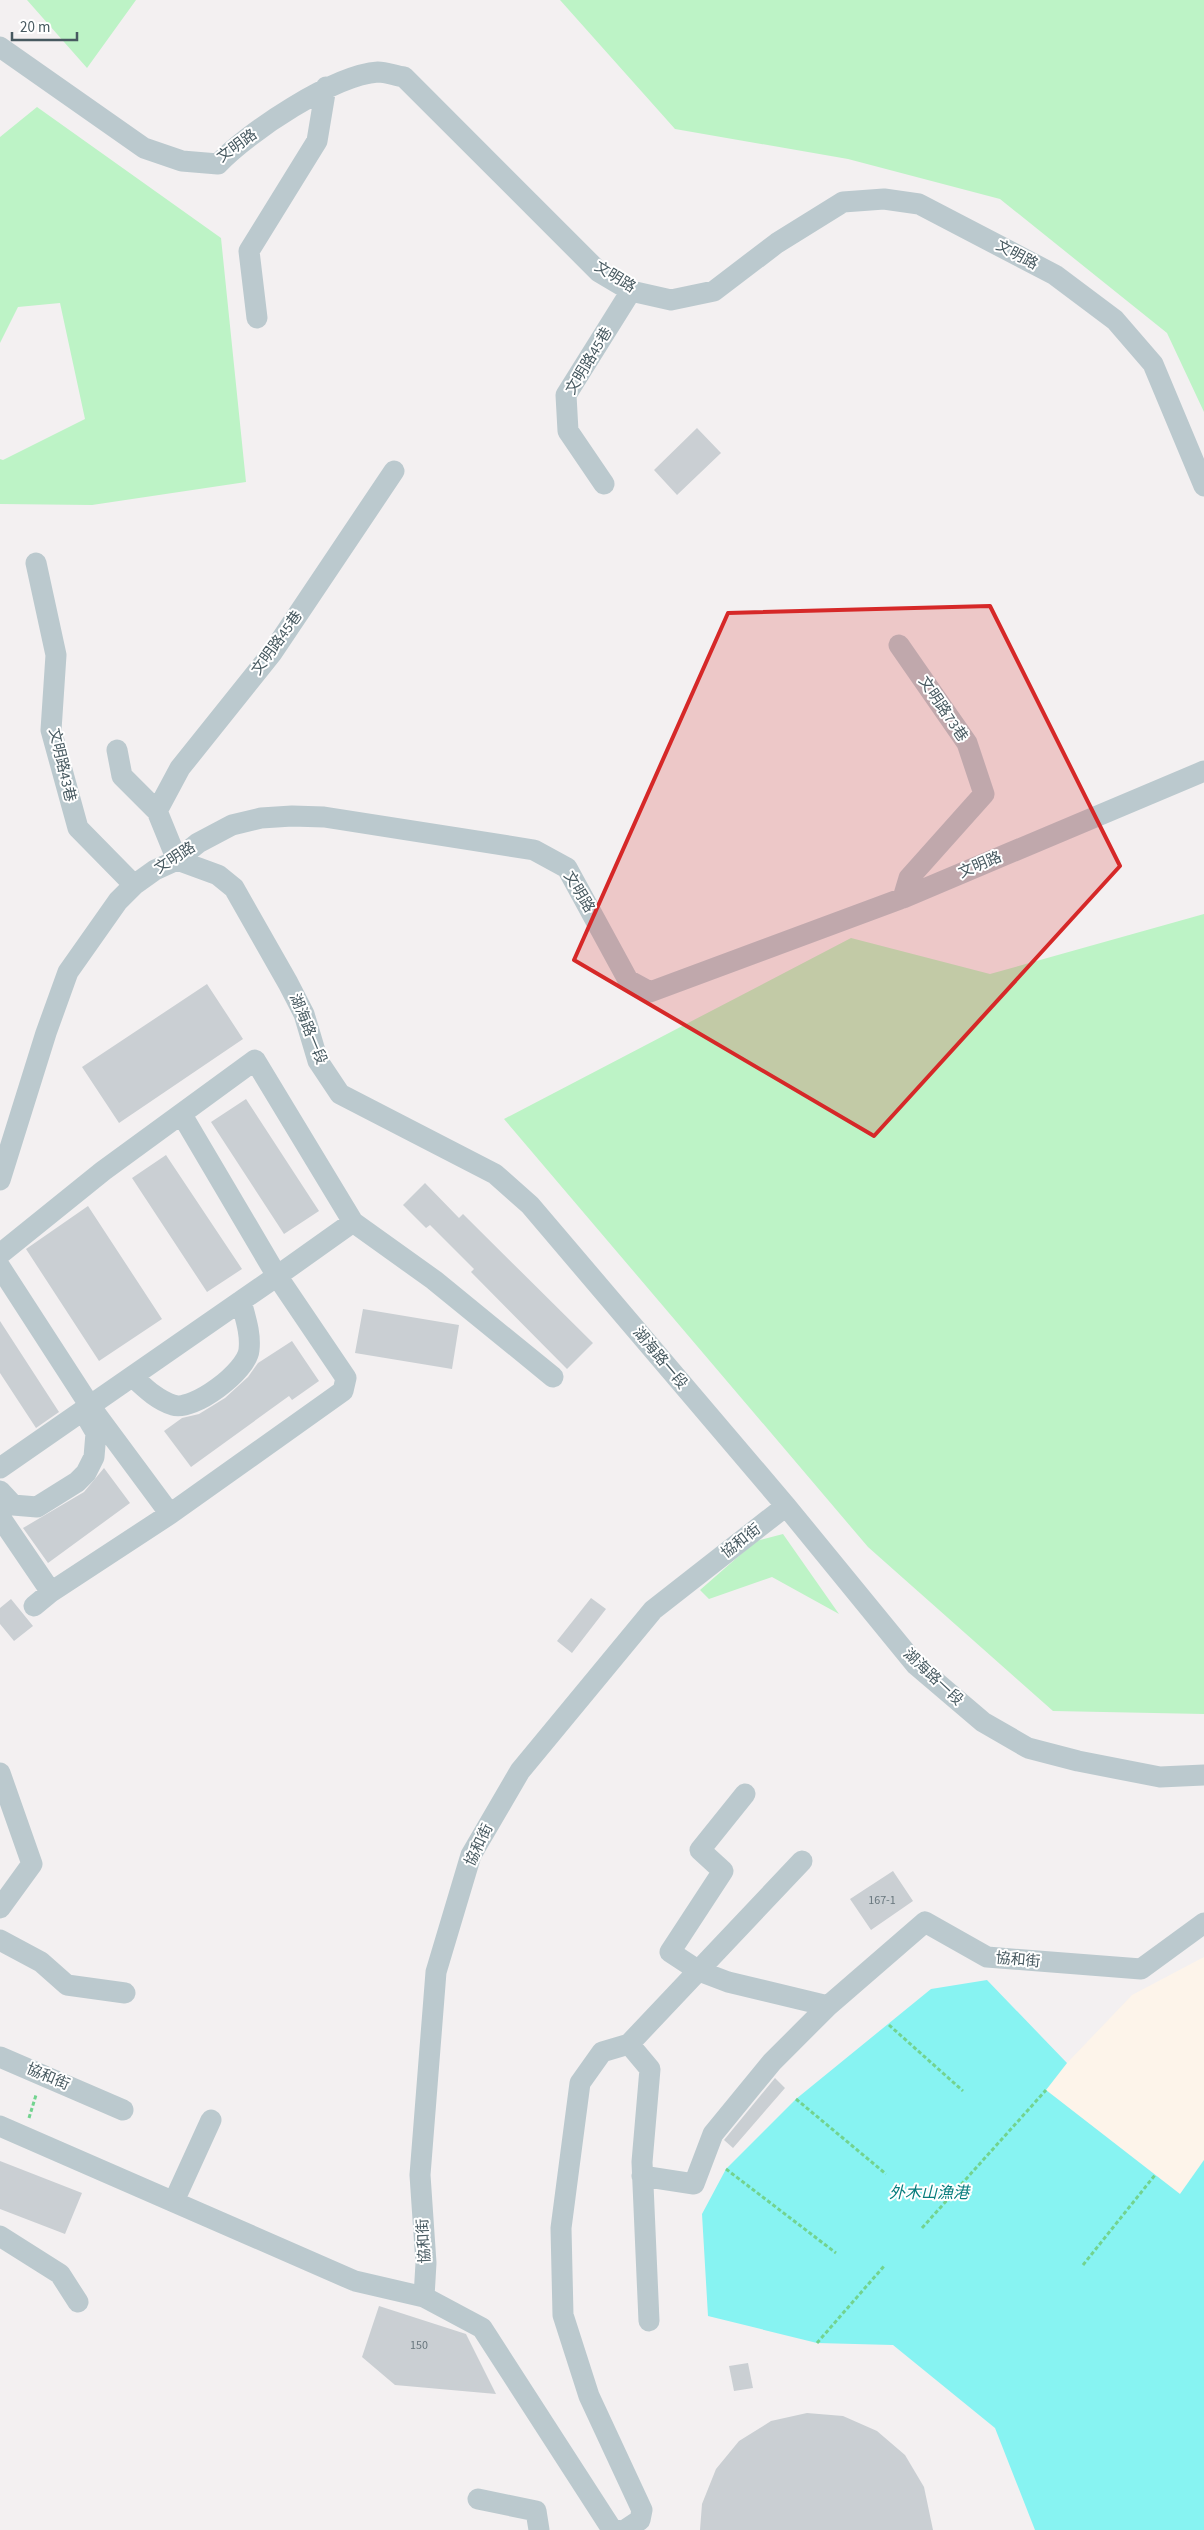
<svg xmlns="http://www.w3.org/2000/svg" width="1204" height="2530" font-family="'Source Sans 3','Noto Sans TC',sans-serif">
	<rect width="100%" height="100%" fill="#f3f0f1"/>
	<path fill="#fdf4ea" d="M1204 1957V2160L1180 2194 1046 2090 1067 2063 1132 1995Z"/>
	<path fill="#bdf3c6" d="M27 0H136L87 68Z
		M560 0H1204V412L1167 333 1000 199 848 159 675 129Z
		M37 107 221 238 246 482 92 505 0 504V459L3 460 85 419 60 303 18 307 0 343V137Z
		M1204 914V1714L1053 1711 868 1547 504 1119 851 938 990 974Z
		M783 1534 839 1614 772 1577 709 1599 700 1590 756 1541Z"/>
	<path fill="#87f3f2" d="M987 1980 1067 2063 1046 2090 1180 2194 1204 2160V2530H1035L995 2428 893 2345 817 2343 708 2316 702 2214 726 2169 796 2099 931 1989Z"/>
	<path fill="#cacfd3" d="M697 428 721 453 677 495 654 470Z
		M207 984 243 1039 119 1123 82 1067Z
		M246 1099 319 1211 284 1234 211 1122Z
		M166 1155 242 1269 207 1292 132 1178Z
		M425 1183 459 1218 463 1214 593 1343 567 1369 471 1272 474 1269 430 1225 426 1228 403 1205Z
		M88 1206 162 1319 99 1361 26 1249Z
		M363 1309 459 1325 452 1369 355 1353Z
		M0 1321 59 1412 36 1428 0 1373Z
		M292 1341 319 1381 292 1400 289 1396 191 1467 164 1431 182 1418 199 1414 225 1398 248 1377 258 1363Z
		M104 1468 130 1503 48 1563 23 1528 84 1492Z
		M591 1598 606 1609 572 1653 557 1641Z
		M11 1599 33 1626 14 1641 0 1624V1608Z
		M893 1871 913 1901 871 1930 850 1899Z
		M775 2078 785 2088 733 2148 724 2140Z
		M0 2161 82 2193 65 2234 0 2209Z
		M379 2306 466 2334 496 2394 395 2385 362 2357Z
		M748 2363 753 2388 734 2391 729 2366Z
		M807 2413 843 2416 877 2431 905 2455 924 2487 933 2530H700L702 2504 716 2469 739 2441 771 2421Z"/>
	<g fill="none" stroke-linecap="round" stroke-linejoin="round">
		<path stroke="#72d38f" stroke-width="3" stroke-dasharray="4 2.5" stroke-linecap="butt" d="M889 2025 963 2091
			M796 2099 886 2174
			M29 2118 36 2095
			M726 2169 836 2253
			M922 2228 1046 2090
			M1083 2265 1155 2175
			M817 2343 885 2265"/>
		<path stroke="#bbc9ce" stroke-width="21" d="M0 47 144 148 182 161 218 164C248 132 334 75 378 72 386 72 396 76 404 77L599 272 631 291 671 300 714 291 777 243 843 202 884 199 919 204 1055 275 1115 320 1153 364 1204 486
			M257 318 249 251 317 141 326 87
			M604 484 568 431 566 395 631 291
			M36 563 56 655 51 730 78 828 134 885
			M899 645 967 743 984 794 909 878 903 898
			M117 750 122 776 157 811
			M177 860 218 875 234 888 288 983 304 1014 318 1061 340 1094 495 1174 530 1205 786 1506 916 1665 983 1722 1028 1748 1078 1761 1160 1777 1204 1775
			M177 860 157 811 180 768 272 653 394 471
			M0 1180 46 1033 68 972 118 901 134 885 155 870 177 860 198 843 232 825 261 818 292 816 324 817 534 850 567 868 628 980 650 992 903 898 1204 771
			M0 1254 103 1171 255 1060 353 1222
			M0 1267 90 1406 170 1514 343 1391 346 1378 277 1276 353 1222 434 1280 553 1377
			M133 1377C145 1388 157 1400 173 1405 193 1412 247 1371 249 1350 251 1333 245 1317 241 1301
			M0 1468 277 1276 182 1115
			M0 1491 13 1505 37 1507 77 1482 86 1473 94 1457 96 1433 85 1414
			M0 1517 51 1592 170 1514
			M34 1606 51 1592
			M0 1773 32 1864 0 1908
			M745 1794 700 1850 723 1871 670 1952 699 1971 728 1982 828 2006
			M0 1940 41 1962 67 1985 125 1993
			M629 2044 650 2069 642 2162 649 2321
			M0 2057 123 2110
			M0 2126 355 2281 424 2297 426 2263 420 2175 436 1972 471 1855 520 1771 653 1610 786 1506
			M642 2176 694 2184 713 2134 772 2062 828 2006 925 1922 987 1957 1141 1969 1204 1923
			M174 2201 211 2120
			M0 2236 60 2274 78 2302
			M424 2297 482 2328 611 2528 617 2530
			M478 2499 536 2511 539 2530
			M625 2530 640 2520 642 2510 589 2396 563 2315 561 2228 580 2083 602 2052 629 2044 802 1861"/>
	</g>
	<path fill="#d62828" fill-opacity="0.2" stroke="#d62828" stroke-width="4" stroke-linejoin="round" d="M990 606 1120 866 874 1136 574 960 728 613Z"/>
	<g text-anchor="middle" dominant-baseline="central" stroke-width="4" stroke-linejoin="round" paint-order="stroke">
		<g font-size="12" fill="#68767d">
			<text x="882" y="1900">167-1</text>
			<text x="419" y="2345">150</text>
		</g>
		<g font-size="15" fill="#475960" stroke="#fff">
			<text transform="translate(237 146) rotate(-36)">文明路</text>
			<text transform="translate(1017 255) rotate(28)">文明路</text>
			<text transform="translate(615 277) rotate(32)">文明路</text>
			<text transform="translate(589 361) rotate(-59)">文明路45巷</text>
			<text transform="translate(277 643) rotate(-54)">文明路45巷</text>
			<text transform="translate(943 709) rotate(56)">文明路73巷</text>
			<text transform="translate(62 765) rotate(77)">文明路43巷</text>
			<text transform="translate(175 858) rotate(-33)">文明路</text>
			<text transform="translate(980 865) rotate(-23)">文明路</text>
			<text transform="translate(579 892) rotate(59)">文明路</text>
			<text transform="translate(308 1029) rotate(68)">湖海路一段</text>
			<text transform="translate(660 1358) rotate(50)">湖海路一段</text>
			<text transform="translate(741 1541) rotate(-38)">協和街</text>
			<text transform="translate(933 1677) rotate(43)">湖海路一段</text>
			<text transform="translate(479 1845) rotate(-64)">協和街</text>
			<text transform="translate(1018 1960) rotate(5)">協和街</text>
			<text transform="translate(48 2077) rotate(23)">協和街</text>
			<text transform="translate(424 2241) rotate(-93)">協和街</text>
		</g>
		<g font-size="16" font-style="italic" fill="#077d7d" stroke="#fff">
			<text x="929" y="2193">外木山漁港</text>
		</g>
	</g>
	<path d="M12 32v8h65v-8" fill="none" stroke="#475960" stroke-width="2.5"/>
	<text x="20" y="32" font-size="15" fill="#475960" stroke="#ffffff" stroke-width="4" paint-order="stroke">20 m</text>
</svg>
